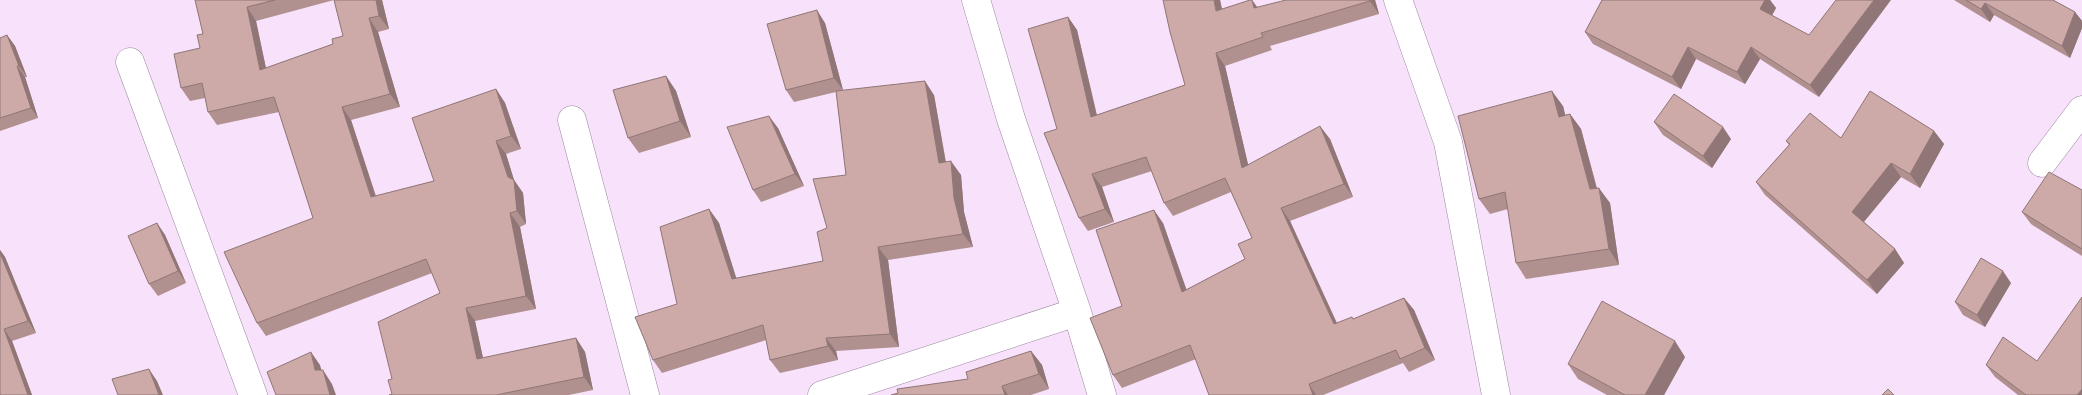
<svg xmlns="http://www.w3.org/2000/svg" width="2082" height="395" font-family="'PT Sans',sans-serif">
	<rect width="100%" height="100%" fill="#f8e1fb"/>
	<g fill="none" stroke-linecap="round" stroke-linejoin="round">
		<g stroke="#9b879f" stroke-width="29">
			<path id="minor" d="M976 0 1011 119 1077 312 1102 395
				M1398 0 1448 142 1496 395
				M130 62 253 395
				M572 120 645 395
				M2042 163 2082 110
				M822 395 1077 312"/>
		</g>
		<use href="#minor" stroke="#fff" stroke-width="28"/>
	</g>
	<path fill="#b09190" fill-rule="evenodd" d="M195 0H382L389 29 378 32 400 107 351 120 376 196 434 181 496 89 505 103 521 149 506 154 514 180 523 193 526 224 520 227 536 309 475 321 483 358 576 338 585 352 593 390 569 395H389L392 394V379L440 293 432 273 266 336 257 323 313 218 279 112 217 125 208 112 205 98 190 101 181 88 200 48 203 34ZM334 0 343 36 333 44 266 68 256 21Z
		M1220 0 1222 9 1252 0 1257 8 1286 0H1375L1379 14 1270 46 1272 50 1225 66 1248 165 1330 139 1353 197 1290 221 1337 323 1354 319 1404 298 1414 310 1435 360 1409 372 1403 363 1323 395H1209L1196 359 1122 388 1113 375 1122 306 1163 223 1186 290 1245 259 1252 238 1231 192 1173 216 1164 203 1152 171 1102 187 1114 222 1088 231 1079 218 1057 129 1068 17 1077 30 1097 115 1185 85Z
		M1602 0H1770L1776 8 1772 15 1819 97 1760 59 1745 84 1696 59 1681 89 1593 44 1585 32Z
		M1954 0H2053L2075 12 2082 21V28L2070 58 1994 15 1990 22Z
		M825 23 843 90 934 95 946 162 961 175 964 212 973 247 888 260 899 347 836 351 838 360 780 373 770 360 766 340 662 373 653 360 677 304 709 209 719 223 736 278 823 261 827 228 846 175 836 92 794 102 786 90Z
		M7 35 15 46 27 77H25L38 118 0 131V38Z
		M666 76 676 91 691 137 639 153 628 138Z
		M1563 106 1565 115 1570 114 1581 129 1597 188 1610 203 1619 265 1526 279 1516 263 1508 209 1490 214 1479 199Z
		M1654 122 1731 139 1712 168 1663 135Z
		M778 128 804 186 761 202 753 190Z
		M1934 131 1944 144 1920 188 1901 177 1864 222 1895 249 1904 263 1877 294 1765 195 1756 182 1789 145 1786 141 1841 138Z
		M2082 190V256L2031 224 2022 212Z
		M157 223 165 235 186 283 158 296 149 284Z
		M0 250 5 257 36 333 12 341 32 395H0Z
		M2011 283 1985 327 1963 315 1955 302Z
		M1031 351 1042 365 1049 389 1031 395H891L968 379Z
		M1685 357 1664 395H1607L1578 379 1568 364Z
		M1986 365 2082 395H2018L1995 377Z"/>
	<path fill="#907676" d="M376 0H382L389 29 379 16Z
		M1214 0H1220L1225 24 1216 11Z
		M1252 0 1261 12 1254 8Z
		M1369 0H1375L1379 14 1370 1Z
		M1765 0H1770L1776 8 1769 21 1760 9Z
		M1874 0H1891L1819 97 1810 85Z
		M1985 3 1994 15 1990 22 1981 9Z
		M247 7 256 21 269 83 260 70Z
		M817 10 825 23 843 90 834 78Z
		M2075 12 2082 21V28L2070 58 2062 46Z
		M1068 17 1077 30 1100 130 1091 117Z
		M369 18 378 32 400 107 390 94Z
		M7 35 15 46 27 77 19 66Z
		M1688 47 1696 59 1681 89 1672 77Z
		M1751 47 1760 59 1745 84 1737 72Z
		M1216 53 1225 66 1252 181 1242 168Z
		M17 66 25 77 38 118 31 108Z
		M666 76 676 91 691 137 680 121Z
		M925 81 934 95 948 176 939 163Z
		M496 89 505 103 521 149 511 136Z
		M1552 91 1563 106 1570 133 1559 117Z
		M342 107 351 120 380 210 371 197Z
		M1570 114 1581 129 1601 205 1590 189Z
		M769 116 778 128 804 186 795 174Z
		M1320 126 1330 139 1353 197 1344 184Z
		M1723 127 1731 139 1712 168 1703 156Z
		M1934 131 1944 144 1920 188 1910 174Z
		M496 141 506 154 514 180 523 193 526 224 517 211 508 177Z
		M951 161 961 175 964 212 973 247 963 234 954 198Z
		M1891 163 1901 177 1861 225 1852 212Z
		M1092 174 1102 187 1114 222 1105 209Z
		M1599 188 1610 203 1619 265 1609 249Z
		M1281 208 1290 221 1343 337 1334 324Z
		M709 209 719 223 741 293 732 279Z
		M1154 210 1163 223 1192 305 1182 292Z
		M510 213 520 227 536 309 526 296Z
		M157 223 165 235 186 283 178 271Z
		M878 247 888 260 899 347 890 334Z
		M1895 249 1904 263 1877 294 1867 280Z
		M0 250 5 257 36 333 28 321 0 253Z
		M2003 271 2011 283 1985 327 1977 315Z
		M1404 298 1414 310 1435 360 1425 348Z
		M466 308 475 321 486 372 477 359Z
		M4 329 12 341 32 395H28Z
		M576 338 585 352 593 390 584 377Z
		M826 338 836 351 838 360 828 346Z
		M1675 341 1685 357 1664 395H1645Z
		M1031 351 1042 365 1049 389 1039 374Z
		M311 352 320 365 325 383 315 370Z
		M149 369 157 381 163 395H159Z
		M323 370 332 384 336 395H330Z
		M1309 384 1316 395H1313Z
		M1002 386 1008 395H1005Z
		M2082 389V395H2077Z"/>
	<path fill="#cda9a8" stroke="#907676" d="M195 0H275L247 7 260 70 333 44 332 39 343 36 334 0H376L379 16 369 18 390 94 342 107 371 197 434 181 412 118 496 89 511 136 496 141 508 177 514 180 517 211 510 213 526 296 466 308 477 359 576 338 584 377 496 395H389L392 394 388 380 392 379 378 322 440 293 426 259 257 323 224 252 313 218 274 97 208 112 202 83 181 88 174 54 200 48 197 35 203 34Z
		M1163 0H1214L1216 11 1250 0H1252L1254 8 1286 0H1369L1370 1 1261 33 1263 37 1216 53 1242 168 1320 126 1344 184 1281 208 1334 324 1352 317 1353 319 1404 298 1425 348 1400 359 1396 350 1309 384 1313 395H1209L1190 345 1113 375 1090 318 1122 306 1096 230 1154 210 1182 292 1245 259 1238 244 1252 238 1225 178 1164 203 1146 157 1092 174 1105 209 1079 218 1044 133 1057 129 1028 29 1068 17 1091 117 1185 85 1170 32Z
		M1602 0H1765L1760 9 1809 35 1836 0H1874L1810 85 1751 47 1737 72 1688 47 1672 77 1585 32Z
		M1966 0H2053L2075 12 2062 46 1985 3 1981 9Z
		M817 10 834 78 786 90 767 24Z
		M7 35 19 66H17L31 108 0 118V38Z
		M666 76 680 121 628 138 613 90Z
		M925 81 939 163 951 161 954 198 963 234 878 247 890 334 826 338 828 346 770 360 763 325 653 360 635 317 677 304 660 227 709 209 732 279 823 261 817 232 827 228 813 179 846 175 836 91Z
		M1552 91 1559 117 1570 114 1590 189 1599 188 1609 249 1516 263 1505 192 1479 199 1458 116Z
		M1870 91 1934 131 1910 174 1891 163 1852 212 1895 249 1867 280 1756 182 1790 144 1786 141 1810 113 1841 138Z
		M1674 94 1723 127 1703 156 1654 122Z
		M769 116 795 174 753 190 727 127Z
		M2049 172 2082 190V249L2022 212Z
		M157 223 178 271 149 284 128 236Z
		M0 253 28 321 4 329 28 395H0Z
		M1981 258 2003 271 1977 315 1955 302Z
		M2082 297V389L2077 395H2026L1986 365 2003 337 2037 361Z
		M1602 301 1675 341 1645 395H1625L1568 364Z
		M1031 351 1039 374 1002 386 1005 395H891L898 393 897 389 968 379 966 372Z
		M311 352 315 370H323L330 395H276L267 372Z
		M149 369 159 395H118L112 379Z
		M1888 389 1894 395H1882Z"/>
</svg>
